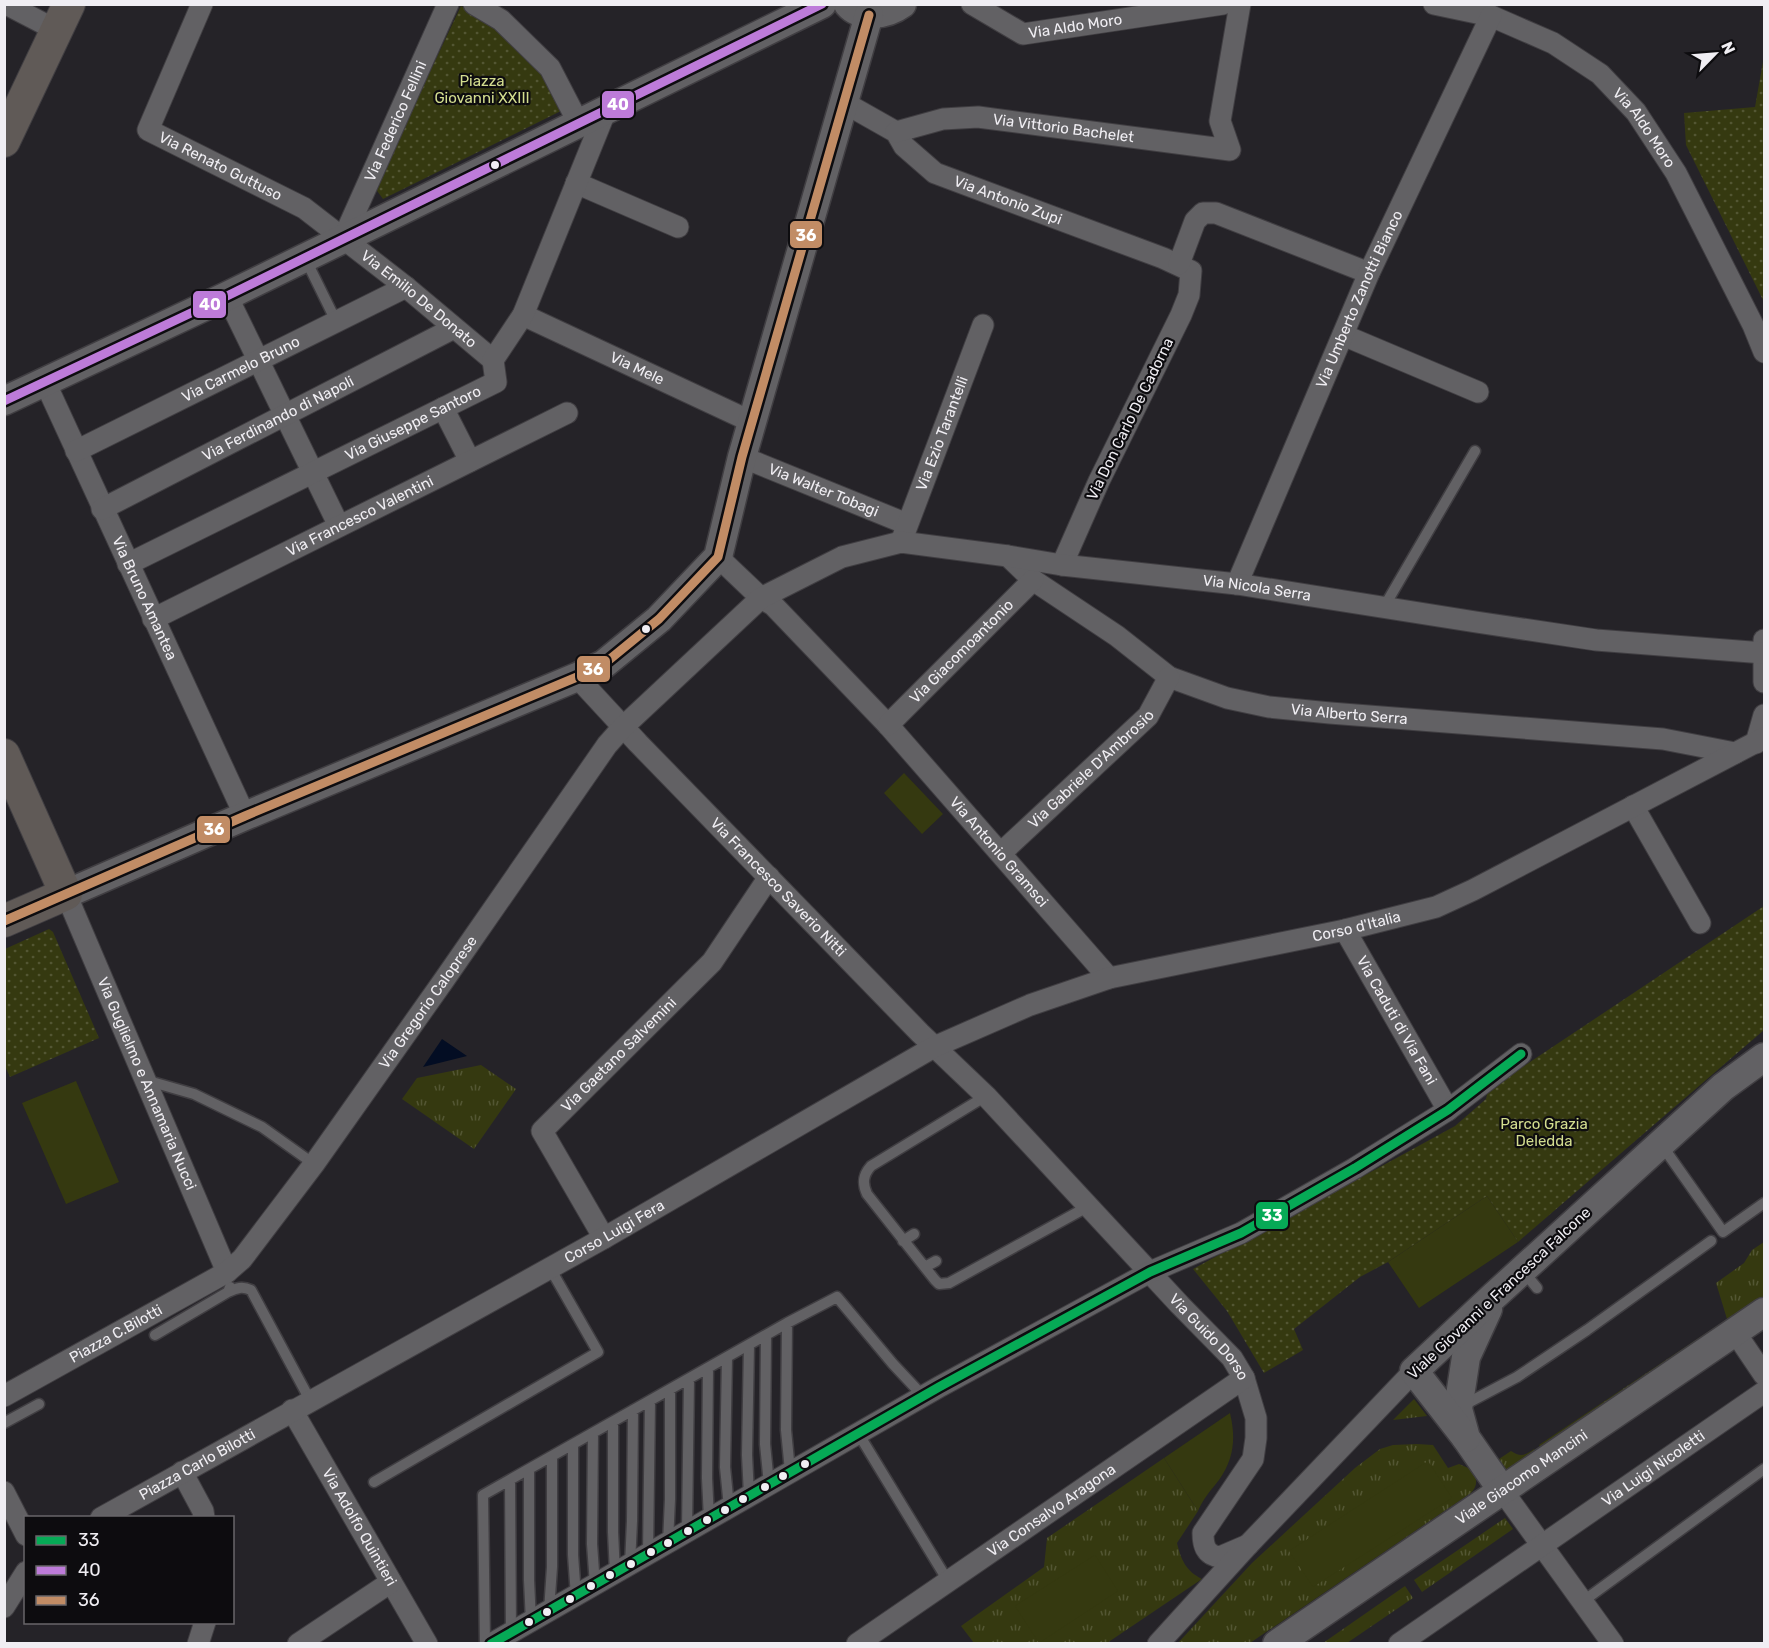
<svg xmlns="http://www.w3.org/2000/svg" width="1769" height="1648" font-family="Rubik,sans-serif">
	<defs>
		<pattern id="grass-tufts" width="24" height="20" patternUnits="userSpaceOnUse" patternTransform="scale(1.5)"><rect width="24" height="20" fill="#353910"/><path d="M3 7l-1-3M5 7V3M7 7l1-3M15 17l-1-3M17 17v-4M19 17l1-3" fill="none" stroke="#535633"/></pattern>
		<pattern id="park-dots" width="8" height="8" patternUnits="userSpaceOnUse" patternTransform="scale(1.5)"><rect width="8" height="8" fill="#353910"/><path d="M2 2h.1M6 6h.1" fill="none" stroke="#535633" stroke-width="1.8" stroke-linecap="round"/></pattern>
	</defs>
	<rect width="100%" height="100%" fill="#252328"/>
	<path fill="url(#grass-tufts)" d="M481 1065 516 1089 474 1149 402 1099 417 1078Z
		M1764 1242V1302L1543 1452 1539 1445 1727 1319 1716 1283 1744 1263 1752 1250Z
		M1414 1399 1427 1416 1393 1420Z
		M1417 1444 1433 1445 1448 1468 1459 1464 1473 1470C1477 1480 1478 1485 1471 1493L1250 1643 1177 1644 1252 1563 1355 1468 1380 1449 1393 1445Z
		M1534 1449 1539 1456 1509 1472 1504 1469 1496 1461 1511 1451C1521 1458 1525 1455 1534 1449Z
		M1164 1458 1198 1511 1177 1543C1181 1560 1186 1571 1202 1579L1107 1643H974L961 1626 1044 1567 1047 1538Z
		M1505 1518 1513 1529 1422 1592 1414 1580Z
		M1405 1586 1413 1598 1347 1643H1323Z"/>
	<path fill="url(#park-dots)" d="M461 6 494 25 543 75 563 110 383 199 375 188Z
		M1764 56V302L1686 145 1684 113 1755 107Z
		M1764 906V1030L1518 1242 1487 1196 1388 1262 1360 1277 1294 1329 1303 1350 1264 1373 1227 1311 1193 1269 1455 1126 1486 1099 1488 1090Z
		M49 929 53 932 99 1038 10 1077 4 1064 5 949Z"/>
	<path fill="#353910" d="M904 773 943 814 922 834 884 793Z
		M76 1081 119 1182 66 1204 22 1103Z
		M1487 1196 1518 1242 1419 1308 1388 1262Z
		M1230 1413C1236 1438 1234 1459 1219 1480 1211 1490 1203 1499 1198 1511L1164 1458Z
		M1428 1461 1452 1498 1313 1587 1289 1551Z
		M1095 1555 1118 1591 1039 1643 1015 1606Z"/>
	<path fill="#030d23" d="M442 1039 467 1056 423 1067Z"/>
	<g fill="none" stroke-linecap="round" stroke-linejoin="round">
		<g stroke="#403e42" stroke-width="13">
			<path id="lane" d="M305 258 336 321
				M1384 607 1475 451
				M145 1080 194 1094 262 1127 314 1164
				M986 1096 871 1166C863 1175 862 1183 867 1194L935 1280 939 1284 949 1283 1089 1206
				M1661 1144 1723 1232 1764 1203
				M903 1241 914 1234
				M925 1267 936 1261
				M1524 1272 1537 1288
				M228 1292C237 1288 242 1286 251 1290L310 1400
				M787 1323 786 1430 790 1471
				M155 1335 228 1292 230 1287
				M766 1335 765 1444 769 1484
				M749 1345 747 1455 749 1495
				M727 1358 725 1467 729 1507
				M708 1369 707 1478 709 1519
				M1462 1406 1517 1377 1587 1330 1711 1241
				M613 1422V1532L615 1573
				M4 1423 39 1404
				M593 1433 592 1544 595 1585
				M858 1433 948 1581
				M573 1445V1555L576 1596
				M529 1470V1580L531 1622
				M510 1480 511 1633
				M374 1482 598 1352 550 1268
				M687 1531 689 1379
				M668 1543 670 1499V1390
				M648 1554 650 1401
				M630 1565 632 1521 633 1410
				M1582 1602 1764 1469
				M549 1611 552 1567V1456
				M485 1644 483 1495 787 1323 837 1297 893 1364 923 1396"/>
		</g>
		<g stroke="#403e42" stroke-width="23">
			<g id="street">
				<path d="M6 4 56 30"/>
				<path id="s1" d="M202 4 148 130 304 208 406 287 493 360"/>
				<path d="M474 4 501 20 550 68 579 124"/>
				<path id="s2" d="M972 4 1023 34 1223 4"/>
				<path id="s3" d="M1434 4 1491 16 1553 43 1600 74 1636 112 1676 173 1753 325 1764 352"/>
				<path id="s4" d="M843 102 896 132 904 146 935 173 1163 258 1191 271 1189 295 1181 315 1099 481 1062 565"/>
				<path id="s5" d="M896 132 943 119 978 117 1230 150 1220 121 1240 4"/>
				<path d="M576 183 678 227"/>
				<path id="s6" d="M343 239 448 4"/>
				<path d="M1179 264 1195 221 1203 213H1216L1369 273"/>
				<path d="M227 296 339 526"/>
				<path id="s7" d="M523 315 752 422"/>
				<path d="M1343 335 1478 392"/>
				<path id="s8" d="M45 382 245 816"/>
				<path d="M443 408 470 461"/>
				<path id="s9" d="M76 451 406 287"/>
				<path id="s10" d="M742 457 907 524"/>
				<path id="s11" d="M102 509 454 328"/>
				<path id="s12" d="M901 542 983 325"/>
				<path id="s13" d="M1008 556 1033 580 1117 636 1169 677 1227 698 1269 707 1330 713 1663 739 1735 753"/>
				<path id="s14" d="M718 557 761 598 773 605 888 725 1109 978"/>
				<path id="s15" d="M128 564 496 382 493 360 523 315 606 110"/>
				<path id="s16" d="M1237 584 1369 273 1491 16"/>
				<path id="s17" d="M153 619 567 413"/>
				<path d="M1764 640V682"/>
				<path id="s18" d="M577 677 638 743 920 1033 986 1096 1180 1305 1232 1358 1244 1378 1256 1418V1438L1253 1459 1203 1533C1203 1545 1205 1555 1220 1557L1248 1545"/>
				<path id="s19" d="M888 725 1033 580"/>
				<path d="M1756 743 1764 715"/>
				<path d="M1633 806 1700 923"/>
				<path id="s20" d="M1001 853 1148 716 1169 677"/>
				<path id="s21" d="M66 894 227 1272"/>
				<path id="s22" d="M1345 930 1448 1110"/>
				<path id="s23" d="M604 1238 542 1131 712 962 769 877"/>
				<path d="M1735 1332 1764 1375"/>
				<path id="s24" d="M4 1396 227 1272 242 1259 314 1164 444 980 607 745 623 727 761 598 842 557 901 542 1008 556 1062 565 1237 584 1476 622 1596 640 1764 653"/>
				<path id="s25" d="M292 1410 427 1644"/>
				<path d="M182 1472 203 1511 204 1518"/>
				<path d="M1502 1490 1613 1644"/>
				<path d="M4 1492 26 1535"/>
				<path id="s26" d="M101 1518 604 1238 934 1047 1030 1005 1109 978 1345 930 1436 907 1473 890 1764 738"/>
				<path d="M4 1607 26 1572"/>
				<path d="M198 1644 205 1622"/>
				<path d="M298 1644 391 1582"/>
				<path d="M491 1644 939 1387 1150 1272 1241 1233 1355 1168 1448 1110 1521 1054"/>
				<path id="s27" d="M857 1644 1244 1378"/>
				<path d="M1158 1644 1248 1545 1414 1371"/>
				<path id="s28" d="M1399 1644 1764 1392"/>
			</g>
		</g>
		<g stroke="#403e42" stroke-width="31">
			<g id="secondary">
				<path d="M848 4C861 19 887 15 902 4"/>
				<path d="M4 401 227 296 822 4"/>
				<path d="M66 894 245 816 577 677 604 664 659 619 718 557 742 457 869 15"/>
				<path d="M1488 1309 1466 1357 1458 1409 1466 1438 1502 1490"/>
				<path d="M1466 1438 1414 1371 1494 1296 1723 1087 1764 1057"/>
				<path id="s29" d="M1277 1644 1764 1312"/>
			</g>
		</g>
		<g stroke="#403e42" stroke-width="34">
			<path id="primary" d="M4 141 69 4
				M4 755 66 894 4 921"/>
		</g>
		<use href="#lane" stroke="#626164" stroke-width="10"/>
		<use href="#street" stroke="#626164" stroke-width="21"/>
		<use href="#secondary" stroke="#626164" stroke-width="28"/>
		<use href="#primary" stroke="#605a57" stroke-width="32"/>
		<g stroke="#0d0c0f" stroke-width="14">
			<path id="bus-1" d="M491 1644 939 1387 1150 1272 1241 1233 1355 1168 1448 1110 1521 1054"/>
		</g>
		<g stroke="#0d0c0f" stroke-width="14">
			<path id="bus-2" d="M4 401 227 296 822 4"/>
		</g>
		<g stroke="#0d0c0f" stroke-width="14">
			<path id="bus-3" d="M4 921 245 816 577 677 604 664 659 619 718 557 742 457 869 15"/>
		</g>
		<use href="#bus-1" stroke="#06aa56" stroke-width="9"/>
		<use href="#bus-2" stroke="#bd7bd9" stroke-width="9"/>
		<use href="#bus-3" stroke="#c18c65" stroke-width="9"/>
	</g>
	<g fill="#f0eef3" stroke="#0d0c0f" stroke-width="2">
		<circle cx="495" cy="165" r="5"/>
		<circle cx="646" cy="629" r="5"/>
		<circle cx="805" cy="1464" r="5"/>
		<circle cx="783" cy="1476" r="5"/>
		<circle cx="765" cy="1487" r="5"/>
		<circle cx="743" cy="1499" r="5"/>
		<circle cx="725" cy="1510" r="5"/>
		<circle cx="707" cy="1520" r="5"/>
		<circle cx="688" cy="1531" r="5"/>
		<circle cx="668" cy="1543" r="5"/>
		<circle cx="651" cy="1552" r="5"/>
		<circle cx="631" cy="1564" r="5"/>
		<circle cx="610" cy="1575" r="5"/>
		<circle cx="591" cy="1586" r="5"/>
		<circle cx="570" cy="1599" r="5"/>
		<circle cx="547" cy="1612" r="5"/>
		<circle cx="529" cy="1622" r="5"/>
	</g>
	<g text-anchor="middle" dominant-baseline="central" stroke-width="4.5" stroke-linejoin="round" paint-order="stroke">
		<g font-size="15" fill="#f0eef3" stroke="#0d0c0f">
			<text stroke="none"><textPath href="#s2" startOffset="112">Via Aldo Moro</textPath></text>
			<text stroke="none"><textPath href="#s6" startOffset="129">Via Federico Fellini</textPath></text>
			<text stroke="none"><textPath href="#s5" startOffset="170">Via Vittorio Bachelet</textPath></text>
			<text stroke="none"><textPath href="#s3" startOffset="252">Via Aldo Moro</textPath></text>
			<text stroke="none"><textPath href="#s1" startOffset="218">Via Renato Guttuso</textPath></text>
			<text stroke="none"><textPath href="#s4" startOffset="196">Via Antonio Zupi</textPath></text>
			<text stroke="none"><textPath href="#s16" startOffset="310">Via Umberto Zanotti Bianco</textPath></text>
			<text stroke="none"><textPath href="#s1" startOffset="458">Via Emilio De Donato</textPath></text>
			<text stroke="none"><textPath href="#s7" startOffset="126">Via Mele</textPath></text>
			<text stroke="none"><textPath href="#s9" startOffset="184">Via Carmelo Bruno</textPath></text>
			<text stroke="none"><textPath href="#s11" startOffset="198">Via Ferdinando di Napoli</textPath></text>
			<text transform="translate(1130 419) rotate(-64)">Via Don Carlo De Cadorna</text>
			<text stroke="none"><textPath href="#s15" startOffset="318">Via Giuseppe Santoro</textPath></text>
			<text stroke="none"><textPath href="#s12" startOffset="116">Via Ezio Tarantelli</textPath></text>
			<text stroke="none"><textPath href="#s10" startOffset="88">Via Walter Tobagi</textPath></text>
			<text stroke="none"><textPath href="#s17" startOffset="231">Via Francesco Valentini</textPath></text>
			<text stroke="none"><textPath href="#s24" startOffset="1629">Via Nicola Serra</textPath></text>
			<text stroke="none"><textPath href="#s8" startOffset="238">Via Bruno Amantea</textPath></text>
			<text stroke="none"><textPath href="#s19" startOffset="104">Via Giacomoantonio</textPath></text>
			<text stroke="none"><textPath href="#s13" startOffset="387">Via Alberto Serra</textPath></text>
			<text stroke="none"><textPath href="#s20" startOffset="123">Via Gabriele D'Ambrosio</textPath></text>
			<text stroke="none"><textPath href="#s14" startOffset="408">Via Antonio Gramsci</textPath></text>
			<text stroke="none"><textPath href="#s18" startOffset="291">Via Francesco Saverio Nitti</textPath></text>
			<text stroke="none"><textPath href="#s26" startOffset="1398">Corso d'Italia</textPath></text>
			<text stroke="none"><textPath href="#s24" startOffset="592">Via Gregorio Caloprese</textPath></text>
			<text stroke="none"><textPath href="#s22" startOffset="104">Via Caduti di Via Fani</textPath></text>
			<text stroke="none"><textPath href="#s23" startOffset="232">Via Gaetano Salvemini</textPath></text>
			<text stroke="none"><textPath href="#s21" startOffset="206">Via Guglielmo e Annamaria Nucci</textPath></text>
			<text stroke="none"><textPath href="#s26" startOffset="588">Corso Luigi Fera</textPath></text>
			<text transform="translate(1499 1293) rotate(-43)">Viale Giovanni e Francesca Falcone</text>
			<text stroke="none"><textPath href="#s24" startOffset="128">Piazza C.Bilotti</textPath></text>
			<text stroke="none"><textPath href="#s18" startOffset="914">Via Guido Dorso</textPath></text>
			<text stroke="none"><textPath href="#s26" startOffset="110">Piazza Carlo Bilotti</textPath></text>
			<text stroke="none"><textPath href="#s28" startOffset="309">Via Luigi Nicoletti</textPath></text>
			<text stroke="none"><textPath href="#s29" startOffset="296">Viale Giacomo Mancini</textPath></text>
			<text stroke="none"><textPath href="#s27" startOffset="236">Via Consalvo Aragona</textPath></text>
			<text stroke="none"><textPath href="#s25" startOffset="135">Via Adolfo Quintieri</textPath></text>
		</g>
		<g font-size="15" fill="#d3dd8f" stroke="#0d0c0f">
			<text x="482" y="81">Piazza<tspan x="482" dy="17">Giovanni XXIII</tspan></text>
			<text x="1544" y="1124">Parco Grazia<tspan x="1544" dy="17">Deledda</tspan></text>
		</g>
	</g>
	<g stroke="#0d0c0f" stroke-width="2">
		<rect x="601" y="90" width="34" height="29" rx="6" fill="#bd7bd9"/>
		<rect x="789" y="220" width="34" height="29" rx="6" fill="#c18c65"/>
		<rect x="192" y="290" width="35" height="29" rx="6" fill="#bd7bd9"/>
		<rect x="576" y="655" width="35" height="28" rx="6" fill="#c18c65"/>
		<rect x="196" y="815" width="35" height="29" rx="6" fill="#c18c65"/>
		<rect x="1255" y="1201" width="34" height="29" rx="6" fill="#06aa56"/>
	</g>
	<g font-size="16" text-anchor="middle" font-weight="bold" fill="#fff">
		<text x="618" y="110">40</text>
		<text x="806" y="241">36</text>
		<text x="210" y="310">40</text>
		<text x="593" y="675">36</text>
		<text x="214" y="835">36</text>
		<text x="1272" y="1221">33</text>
	</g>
	<rect width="1769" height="1648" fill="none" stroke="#f0eef3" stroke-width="12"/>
	<rect x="24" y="1516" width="210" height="108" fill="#0d0c0f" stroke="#68666a" stroke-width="1.5"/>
	<rect x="36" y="1536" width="30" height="9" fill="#06aa56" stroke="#68666a" stroke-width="1.5"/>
	<text x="78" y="1546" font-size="18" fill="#f0eef3">33</text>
	<rect x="36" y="1566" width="30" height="9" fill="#bd7bd9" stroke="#68666a" stroke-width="1.5"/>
	<text x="78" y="1576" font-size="18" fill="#f0eef3">40</text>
	<rect x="36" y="1596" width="30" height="9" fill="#c18c65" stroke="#68666a" stroke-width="1.5"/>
	<text x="78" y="1606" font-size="18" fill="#f0eef3">36</text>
	<g transform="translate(1715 54) rotate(65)" stroke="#0d0c0f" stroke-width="4.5" paint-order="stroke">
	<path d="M0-4.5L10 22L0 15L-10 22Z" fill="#f0eef3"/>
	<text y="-9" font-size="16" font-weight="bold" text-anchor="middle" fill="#f0eef3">N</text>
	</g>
</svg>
